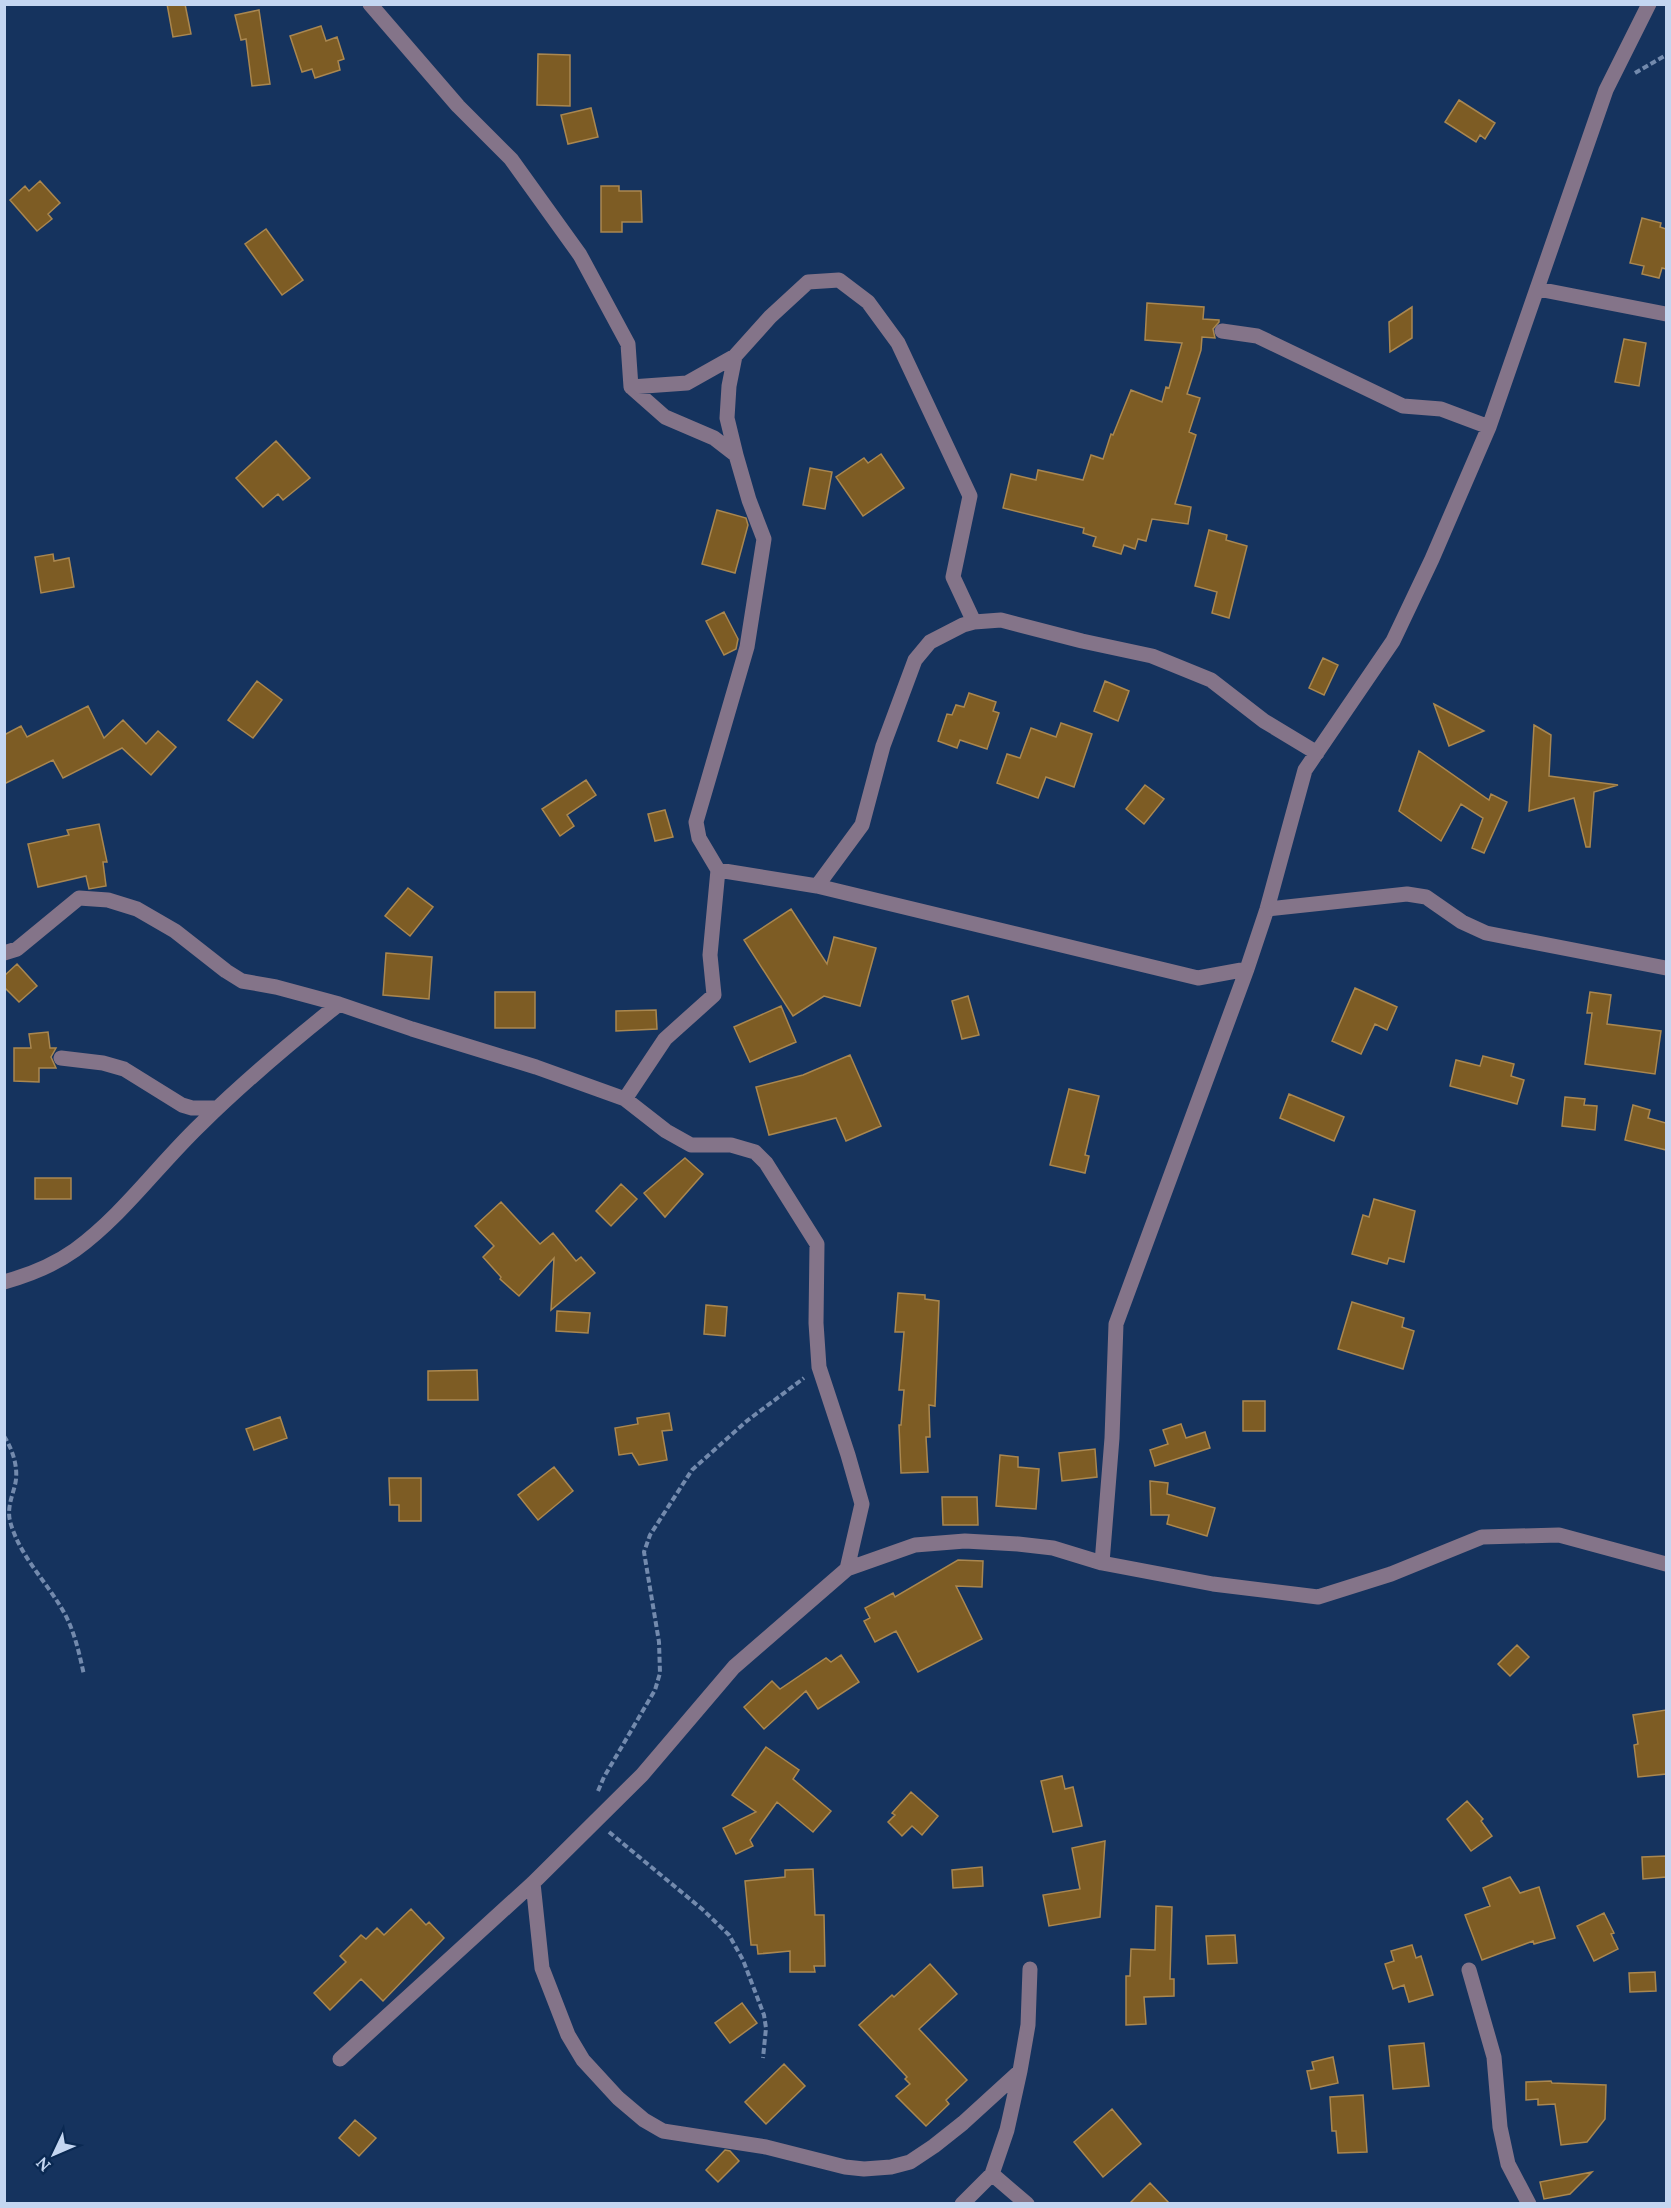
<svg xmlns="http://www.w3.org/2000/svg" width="1671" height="2208" font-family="Lora,serif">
	<rect width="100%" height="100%" fill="#15335e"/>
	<path fill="#7d5c24" stroke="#a98750" stroke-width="1.5" d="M167 4H185L191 34 173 37Z
		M259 10 270 84 252 86 246 39 241 40 235 15Z
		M321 26 326 41 337 37 344 59 338 61 340 70 315 78 312 69 302 72 290 36Z
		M538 54 570 55V106L537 105Z
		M1459 100 1495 123 1485 139 1480 135 1476 142 1445 122Z
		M591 108 598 137 568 144 561 115Z
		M40 181 60 203 48 214 52 219 37 231 10 200 25 186 29 191Z
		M601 186H619V191H641L642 222H622V232H601Z
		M1642 218 1661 223 1660 227 1666 229V269L1662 268 1659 278 1642 274 1644 266 1630 263Z
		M266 229 303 280 282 295 245 244Z
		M1147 303 1204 307 1203 319 1219 320V322L1213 329 1215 338 1202 337 1201 350 1187 394 1200 398 1189 432 1196 435 1175 504 1191 507 1188 524 1152 519 1146 541 1138 539 1135 549 1124 545 1121 554 1093 546 1096 537 1083 533 1084 528 1003 508 1011 474 1036 480 1038 470 1083 480 1091 455 1103 459 1111 434 1113 435 1131 390 1162 402 1166 387 1169 388 1182 343 1145 340Z
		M1412 307V338L1390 352 1389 322Z
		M1624 339 1646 343 1639 386 1615 382Z
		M276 441 310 478 283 500 278 494 263 507 236 478Z
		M881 454 904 488 863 516 836 477 864 458 868 463Z
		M810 468 832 472 825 509 803 505Z
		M717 510 746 518 748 525 735 573 702 564Z
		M1209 530 1227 535 1226 540 1247 546 1229 618 1212 613 1217 592 1195 586Z
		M53 554 54 561 69 558 74 587 41 593 35 557Z
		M724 612 738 639 736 649 724 655 706 621Z
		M1323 658 1338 665 1324 695 1309 688Z
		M257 681 282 700 253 738 228 720Z
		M1105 681 1129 691 1118 721 1094 711Z
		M969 693 996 702 993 711 999 713 987 749 960 740 957 748 938 741 947 714 952 715 956 705 964 707Z
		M1434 704 1484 731 1449 746Z
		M88 706 104 738 123 720 146 744 158 731 176 747 151 775 122 748 63 778 53 760 4 784V735L21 726 27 737Z
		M1061 723 1092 734 1074 787 1046 777 1038 798 997 783 1007 754 1020 758 1031 728 1056 737Z
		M1534 725 1551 735 1549 776 1618 785 1594 792 1590 847H1586L1574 798 1529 811Z
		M1419 751 1489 800 1491 794 1507 802 1484 853 1472 848 1483 818 1461 804 1441 841 1399 811Z
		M586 780 596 795 567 815 574 826 560 836 542 809Z
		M1145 785 1164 799 1144 824 1126 809Z
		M665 810 673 837 655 841 648 814Z
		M99 824 107 862H103L106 886 89 889 86 876 38 887 28 844 69 835 67 830Z
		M408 888 433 907 410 936 385 916Z
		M791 909 827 964 834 937 876 948 860 1006 824 996 793 1016 744 940Z
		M386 953 432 957 429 999 383 995Z
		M17 964 37 986 19 1002 4 987V976Z
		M1355 988 1397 1007 1387 1030 1375 1024 1361 1054 1332 1041Z
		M495 992H535V1028H495Z
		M1590 992 1611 995 1607 1024 1661 1031 1655 1074 1585 1064 1592 1013H1587Z
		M968 996 979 1035 962 1039 952 1001Z
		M781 1006 796 1042 750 1062 734 1027Z
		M656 1010 657 1029 616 1031V1011Z
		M48 1032 50 1048H56L51 1057 56 1068H39V1082L14 1081V1048H31L29 1034Z
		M850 1055 881 1126 846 1141 836 1118 769 1135 756 1087 803 1075Z
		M1483 1056 1514 1064 1511 1076 1524 1080 1517 1104 1450 1086 1456 1060 1480 1066Z
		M1069 1089 1099 1096 1085 1155 1089 1156 1085 1173 1050 1165Z
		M1289 1094 1344 1117 1334 1141 1280 1118Z
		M1565 1097 1585 1099 1584 1105 1597 1106 1595 1130 1562 1126Z
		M1633 1105 1650 1110 1648 1118 1666 1123V1150L1625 1140Z
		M685 1158 703 1174 665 1217 644 1193Z
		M35 1178H71V1199H35Z
		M621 1184 637 1199 611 1226 596 1211Z
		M1374 1199 1415 1211 1404 1262 1389 1258 1387 1264 1352 1254 1363 1215 1369 1217Z
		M501 1202 540 1244 553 1233 576 1261 581 1257 595 1273 551 1310 554 1258 519 1296 500 1279 501 1277 483 1257 494 1246 475 1226Z
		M898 1293 925 1295V1299L939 1301 935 1406 929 1405 930 1437H926L928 1472 901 1473 899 1425H901L904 1390H899L904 1332H895Z
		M1352 1302 1404 1318 1402 1327 1414 1331 1403 1369 1338 1349Z
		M706 1305 727 1307 725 1336 704 1334Z
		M557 1311 590 1313 588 1333 556 1331Z
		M477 1370 478 1400H428V1371Z
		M1243 1401H1265V1431H1243Z
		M669 1413 672 1430 662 1431 667 1460 639 1465 632 1453 619 1455 615 1428 638 1424 637 1418Z
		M280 1417 287 1438 254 1450 246 1429Z
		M1181 1424 1186 1438 1205 1432 1210 1448 1155 1466 1150 1450 1168 1444 1163 1430Z
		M1095 1449 1097 1477 1062 1481 1059 1453Z
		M1000 1455 1018 1457V1467L1039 1469 1036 1509 996 1506Z
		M554 1467 573 1491 538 1520 518 1495Z
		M389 1478H421V1521H399V1505H390Z
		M1150 1481 1168 1483 1167 1494 1215 1508 1207 1536 1167 1524 1169 1515H1151Z
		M942 1497H977L978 1525H943Z
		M958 1560 983 1561 982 1587 956 1586 982 1639 918 1672 896 1631 875 1642 864 1621 870 1618 865 1608 893 1593 895 1597Z
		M1517 1645 1529 1657 1510 1676 1498 1664Z
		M841 1655 859 1682 818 1709 806 1691 764 1729 744 1707 772 1681 780 1689 826 1658 831 1662Z
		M1666 1710V1774L1638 1777 1634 1745 1638 1744 1633 1715Z
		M766 1747 799 1770 793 1779 831 1811 813 1832 777 1802 750 1840 753 1846 736 1854 723 1828 756 1812 732 1795Z
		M1062 1776 1065 1789 1073 1787 1082 1826 1053 1832 1041 1781Z
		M911 1792 938 1816 922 1835 912 1826 902 1836 888 1822 895 1815 892 1813Z
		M1467 1801 1483 1819 1481 1821 1492 1836 1471 1851 1447 1819Z
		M1105 1841 1100 1917 1049 1926 1043 1895 1080 1889 1072 1848Z
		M1666 1856V1877L1643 1879 1642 1857Z
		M982 1867 983 1886 953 1888 952 1870Z
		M813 1869 815 1915H824L825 1966H814L815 1972H790V1951L758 1954 757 1945H751L745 1881 785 1877V1870Z
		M1510 1877 1520 1893 1539 1887 1555 1938 1534 1944 1533 1941 1482 1960 1465 1915 1490 1906 1483 1888Z
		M1156 1906 1172 1907 1170 1979H1174V1996L1144 1997 1146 2024 1126 2025V1976H1130L1131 1949 1155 1950Z
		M411 1909 426 1925 429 1922 444 1938 383 2001 361 1979 330 2010 314 1993 346 1962 340 1956 361 1935 366 1939 377 1928 384 1935Z
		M1604 1913 1614 1933 1611 1934 1618 1949 1594 1961 1577 1926Z
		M1235 1935 1237 1963 1208 1964 1206 1936Z
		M1412 1945 1416 1958 1421 1956 1433 1995 1409 2002 1404 1985 1393 1989 1385 1964 1394 1961 1391 1951Z
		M930 1964 957 1994 919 2029 967 2080 946 2100 949 2104 926 2126 896 2096 910 2084 905 2079 907 2077 859 2025 892 1995 894 1997Z
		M1655 1972 1656 1991 1630 1992 1629 1973Z
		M742 2003 757 2023 730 2043 715 2023Z
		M1424 2043 1429 2086 1393 2089 1389 2046Z
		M1333 2057 1338 2083 1311 2089 1307 2071 1314 2070 1312 2062Z
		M784 2064 805 2086 766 2124 745 2102Z
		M1551 2081 1552 2083 1606 2085 1605 2119 1587 2142 1561 2145 1555 2104 1538 2105V2099L1526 2100V2082Z
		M1363 2095 1367 2152 1338 2153 1336 2131H1332L1330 2097Z
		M1112 2109 1141 2144 1103 2177 1074 2142Z
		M355 2120 376 2138 359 2156 339 2138Z
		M725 2150 730 2151 739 2161 718 2182 706 2170Z
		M1592 2172 1570 2194 1544 2199 1540 2182Z
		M1150 2183 1170 2204H1129Z"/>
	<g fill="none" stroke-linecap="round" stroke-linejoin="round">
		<path stroke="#738aad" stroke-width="4" stroke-dasharray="6 3" stroke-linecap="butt" d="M1635 73 1666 55
			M4 1436C13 1450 19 1469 15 1485 12 1497 7 1508 10 1521 19 1555 45 1580 62 1609 74 1629 79 1652 84 1675
			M598 1791 604 1777 655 1690 660 1673 659 1642 644 1552 650 1535 692 1470 748 1420 804 1378
			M609 1832 702 1909 729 1935 743 1960 764 2015 766 2028 763 2058"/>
		<path stroke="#847489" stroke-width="15" d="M370 4 458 106 511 159 580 255 628 344 631 387 665 417 714 438 736 455 749 500 764 539 747 647 696 822 699 838 718 870
			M1538 289 1666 314
			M1222 331 1257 336 1403 406 1441 409 1489 427
			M735 356 729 386 727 418 736 455
			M631 387 687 383 735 356 770 317 808 282 839 280 868 302 898 343 970 496 953 577 974 622
			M817 886 1198 978 1247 969
			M1267 909 1407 894 1426 897 1462 922 1486 933 1666 968
			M4 953 17 949 79 898 108 900 137 909 175 931 226 971 242 981 276 987 339 1004 412 1029 536 1067 625 1099 666 1131 691 1145H731L755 1152 766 1163 817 1244 816 1323 819 1367 848 1455 862 1504 847 1569
			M61 1058 103 1063 124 1069 182 1105 192 1108H217
			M625 1099 665 1039 714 995 710 955 718 870 817 886 862 825 883 746 915 660 930 642 963 625 974 622 1001 620 1082 641 1152 656 1211 680 1264 721 1317 753
			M4 1282C29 1275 54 1265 75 1250 123 1215 158 1165 201 1124 245 1081 291 1042 339 1004
			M1102 1563 1112 1438 1116 1324 1247 969 1267 909 1305 770 1393 641 1432 559 1489 427 1606 90 1649 4
			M533 1883 542 1968 568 2035 583 2060 618 2098 644 2120 663 2131 766 2147 845 2167 864 2169 891 2167 910 2162 934 2146 963 2123 1020 2071
			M1469 1970 1494 2057 1500 2127 1508 2164 1529 2204
			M340 2059 533 1883 642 1775 734 1667 847 1569 915 1545 965 1541 1018 1544 1053 1548 1102 1563 1213 1584 1318 1597 1391 1574 1482 1537 1559 1535 1666 1564
			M992 2174 1027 2204
			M962 2204 992 2174 1007 2130 1020 2071 1028 2025 1030 1969"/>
	</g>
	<rect width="1671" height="2208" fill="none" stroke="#c4d6f1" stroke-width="12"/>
	<g transform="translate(54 2154) rotate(226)" stroke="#0a2952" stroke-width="4.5" paint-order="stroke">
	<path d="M0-4.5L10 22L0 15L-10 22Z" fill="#c4d6f1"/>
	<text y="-9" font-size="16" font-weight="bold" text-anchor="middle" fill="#c4d6f1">N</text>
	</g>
</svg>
